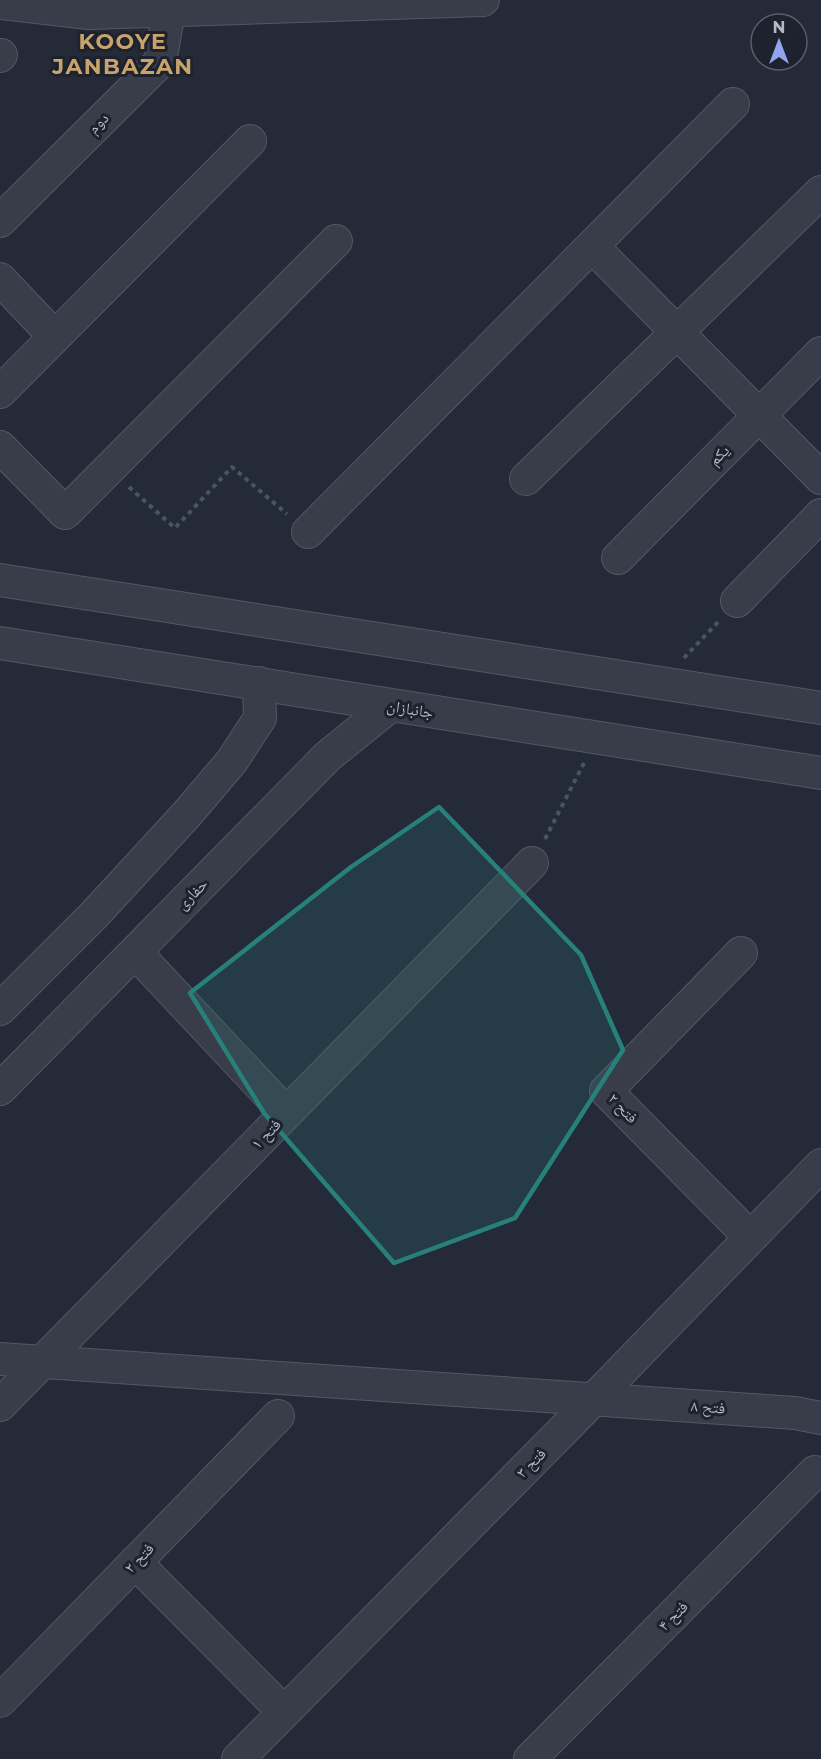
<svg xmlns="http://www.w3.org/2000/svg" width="821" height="1759" font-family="Montserrat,'Noto Naskh Arabic',sans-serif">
	<rect width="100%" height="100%" fill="#252a39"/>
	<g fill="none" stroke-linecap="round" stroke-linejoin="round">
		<g stroke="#545864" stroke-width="34">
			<path id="minor" d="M0 3 89 13 483 0
				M0 56 1 55
				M0 221 160 62 169 11
				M592 246 821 478
				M0 279 55 337
				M0 392 250 141
				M0 447 65 513 336 241
				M526 479 821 192
				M308 532 733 104
				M618 558 821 353
				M0 580 821 708
				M737 601 821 515
				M0 643 821 773
				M135 952 286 1113
				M741 953 606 1091 750 1237
				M0 1009 94 915 187 814 232 761 260 718 259 683
				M0 1089 328 756 390 706
				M0 1359 795 1413 821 1418
				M0 1405 532 863
				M135 1562 284 1712
				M0 1701 278 1416
				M238 1759 595 1398 821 1165
				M530 1759 815 1472"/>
		</g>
		<path stroke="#49565b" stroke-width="4" stroke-dasharray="4.5 4.5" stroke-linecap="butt" d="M129 487 175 528 232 467 287 514
			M684 658 718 622
			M545 839 584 763"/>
		<use href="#minor" stroke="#393d49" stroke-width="32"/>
	</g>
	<path fill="#28807b" fill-opacity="0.2" stroke="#28807b" stroke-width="4.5" stroke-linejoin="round" d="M439 807 581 955 623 1050 515 1218 394 1263 264 1113 190 993 351 867Z"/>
	<g text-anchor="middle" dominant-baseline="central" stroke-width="6" stroke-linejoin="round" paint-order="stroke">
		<g font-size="16" fill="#b4b8c5" stroke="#1e222e">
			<text transform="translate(98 123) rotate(-45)">دوم</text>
			<text transform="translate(719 455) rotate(-45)">یکم</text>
			<text transform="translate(410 709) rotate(9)">جانبازان</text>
			<text transform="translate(192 894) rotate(-45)">حفاری</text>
			<text transform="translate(623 1108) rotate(46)">فتح ۲</text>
			<text transform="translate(266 1134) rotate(-46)">فتح ۱</text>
			<text transform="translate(708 1407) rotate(4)">فتح ۸</text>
			<text transform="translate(531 1463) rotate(-45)">فتح ۳</text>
			<text transform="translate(139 1558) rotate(-46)">فتح ۲</text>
			<text transform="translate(673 1616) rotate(-45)">فتح ۴</text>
		</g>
		<g font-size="22" font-weight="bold" letter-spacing="1.5" fill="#c8a46c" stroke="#1e222e">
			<text x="123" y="41">KOOYE<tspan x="123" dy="25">JANBAZAN</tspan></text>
		</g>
	</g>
	<g transform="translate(779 42)"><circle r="28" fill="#1e222e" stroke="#5a5e6a" stroke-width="1.5"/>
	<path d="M0-4.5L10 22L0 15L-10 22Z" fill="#92a5ec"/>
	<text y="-9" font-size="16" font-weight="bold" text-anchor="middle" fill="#b4b8c5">N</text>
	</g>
</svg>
